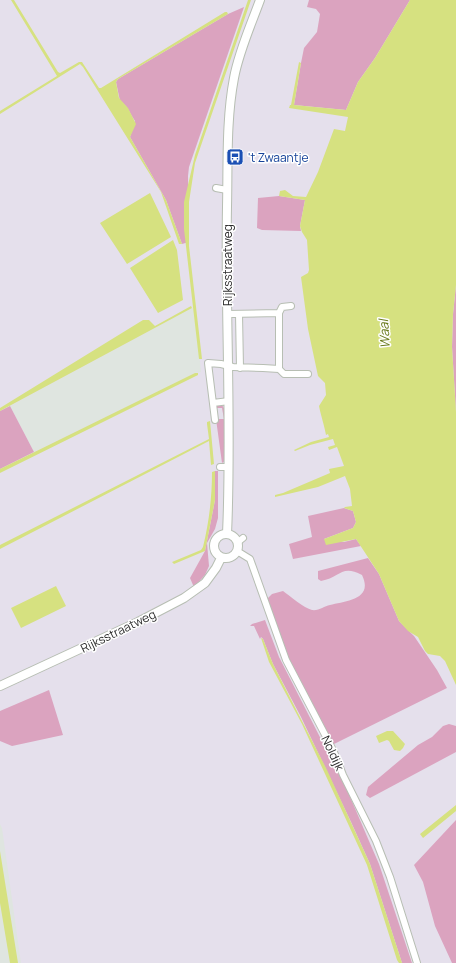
<svg xmlns="http://www.w3.org/2000/svg" width="456" height="963" font-family="Manrope,sans-serif">
	<rect width="100%" height="100%" fill="#e5e0ec"/>
	<path fill="#dfe5e0" d="M192 308 195 309 201 372 195 373 34 452 10 406Z
		M0 824 2 828 21 963H0Z"/>
	<path fill="#dba3bf" d="M309 0H410L375 58 358 82 346 110 294 105 301 63 304 48 317 32 320 14 316 9 307 7Z
		M244 7 189 167 188 176 189 242 182 244 166 200 130 137 135 121C130 114 128 106 120 101L116 82 118 79 228 14Z
		M279 196 305 200 300 226 301 231 262 230 257 228 258 198Z
		M456 285V412L452 347 453 314Z
		M217 405H222L225 410V461L222 463 216 419H224L222 408H217Z
		M10 406 34 452 0 469V411Z
		M215 471H218V518L215 529 207 543 209 566 205 575 195 586 193 585 190 578 205 551 215 500Z
		M344 508 353 511 356 522 353 528 324 539 344 542 356 539 361 546 293 559 289 544 312 537 308 516Z
		M368 558 379 574 399 621 414 636 437 670 447 688 332 745 289 662 267 599 272 594 283 591C290 596 304 608 312 610 319 611 324 606 330 605 345 601 374 600 362 575 341 564 340 578 321 581L318 579V571Z
		M265 620 279 657 348 792 369 841 379 864 412 963H402L370 864 351 822 301 717 273 664 263 639 261 637 260 639 254 626H250L252 624Z
		M49 690 63 735 12 746 0 741V711Z
		M449 724 456 726V752L370 798 366 795 368 787 418 745 432 737 443 726Z
		M456 820V963H452L435 926 423 882 414 865Z"/>
	<path fill="#d6e180" d="M11 0H14L58 72 60 73 79 62H82L99 88H101L225 12H227L228 14 118 79 116 82 119 98 128 108 136 124 130 137 166 200 182 244H179L161 192 83 67 80 64 0 114V111L57 76Z
		M248 0H251L195 163 189 202V246L202 359H199L184 229V202L195 155Z
		M410 0H456V285L453 314 452 347 456 412V685L445 661 440 656 428 654 425 651 418 637 408 631 399 621 379 574 356 539 326 545 324 539 353 528 356 522 353 511 344 508 345 507 352 506 350 489 345 476 318 487 275 497V495L283 493 330 473 329 469 344 466 337 447 329 450 328 447 335 445 333 439 310 445 295 451 294 450 311 442 329 437 328 434 326 435C324 424 321 416 319 406L326 395 325 383 318 376 308 329 301 277 308 273 309 270 307 240 302 232 300 226 305 200 279 196 280 191 285 190 293 196 306 197 318 172 334 129 345 131 348 117 289 108 290 105H291L299 62 301 63 294 105 346 110 358 82 375 58Z
		M150 193 171 237 127 264 100 223Z
		M173 240 177 250 183 300 158 313 130 268Z
		M191 306 192 308 0 411V408L143 320H149L155 326Z
		M195 373H198V375L0 473V469Z
		M210 421 214 464 211 465 209 441 0 549V545L209 439 207 424V422Z
		M215 471V500L205 551 174 564 172 562 201 550 203 547C209 522 212 498 212 472Z
		M56 586 66 606 21 628 11 608Z
		M261 638 263 639 273 664 327 770 370 864 402 963H399L397 960 367 865 302 724 269 662Z
		M387 731H393L405 744 403 748 400 751 394 750 389 741 387 740 379 743 376 736Z
		M456 805V811L423 838 420 834Z
		M0 851 18 963H10L0 903Z"/>
	<g fill="none" stroke-linecap="round" stroke-linejoin="round">
		<g stroke="#b7beb3" stroke-width="8">
			<path id="street" d="M216 188 227 190
				M279 313 282 307 291 306
				M239 314 240 368
				M279 369 284 374H308
				M213 403 229 401
				M215 420 208 363 221 364 233 367 263 368 279 369V313L227 314
				M220 467H228
				M238 542 243 538
				M237 551 250 559 286 660 334 752 343 775 376 841 390 877 417 963"/>
		</g>
		<g stroke="#b7beb3" stroke-width="10">
			<path id="secondary" d="M214 546a12 12 0 1 1 24 0a12 12 0 1 1-24 0Z
				M227 534C232 425 225 316 227 207 228 164 226 120 234 78 239 51 251 25 260 0
				M0 686 138 622 184 598 205 583 216 568 221 558"/>
		</g>
		<use href="#street" stroke="#fff" stroke-width="6"/>
		<use href="#secondary" stroke="#fff" stroke-width="8"/>
	</g>
	<defs>
		<g id="bus-square" transform="scale(0.9)"><rect x="-9" y="-9" width="18" height="18" rx="4" fill="#1a4fb4" stroke="#fff"/><path d="M-5-6H5V4H4V6H2V4H-2V6H-4V4H-5ZM-3.5-4V0h7V-4ZM-3.5 1.2v1.5H-2V1.2ZM2 1.2v1.5H3.5V1.2Z" fill="#fff"/></g>
	</defs>
	<g fill-rule="evenodd">
		<use href="#bus-square" x="235" y="157"/>
	</g>
	<g text-anchor="middle" dominant-baseline="central" stroke-width="3" stroke-linejoin="round" paint-order="stroke">
		<g font-size="12" fill="#164399" stroke="#fff" text-anchor="start">
			<text x="248" y="157">'t Zwaantje</text>
		</g>
		<g font-size="12" fill="#2c2c2c" stroke="#fff">
			<text transform="translate(227 265) rotate(-90)">Rijksstraatweg</text>
			<text transform="translate(118 631) rotate(-26)">Rijksstraatweg</text>
			<text transform="translate(333 753) rotate(65)">Noldijk</text>
		</g>
		<g font-size="13" font-style="italic" fill="#697b1c" stroke="#fff">
			<text transform="translate(384 334) rotate(-94)">Waal</text>
		</g>
	</g>
</svg>
